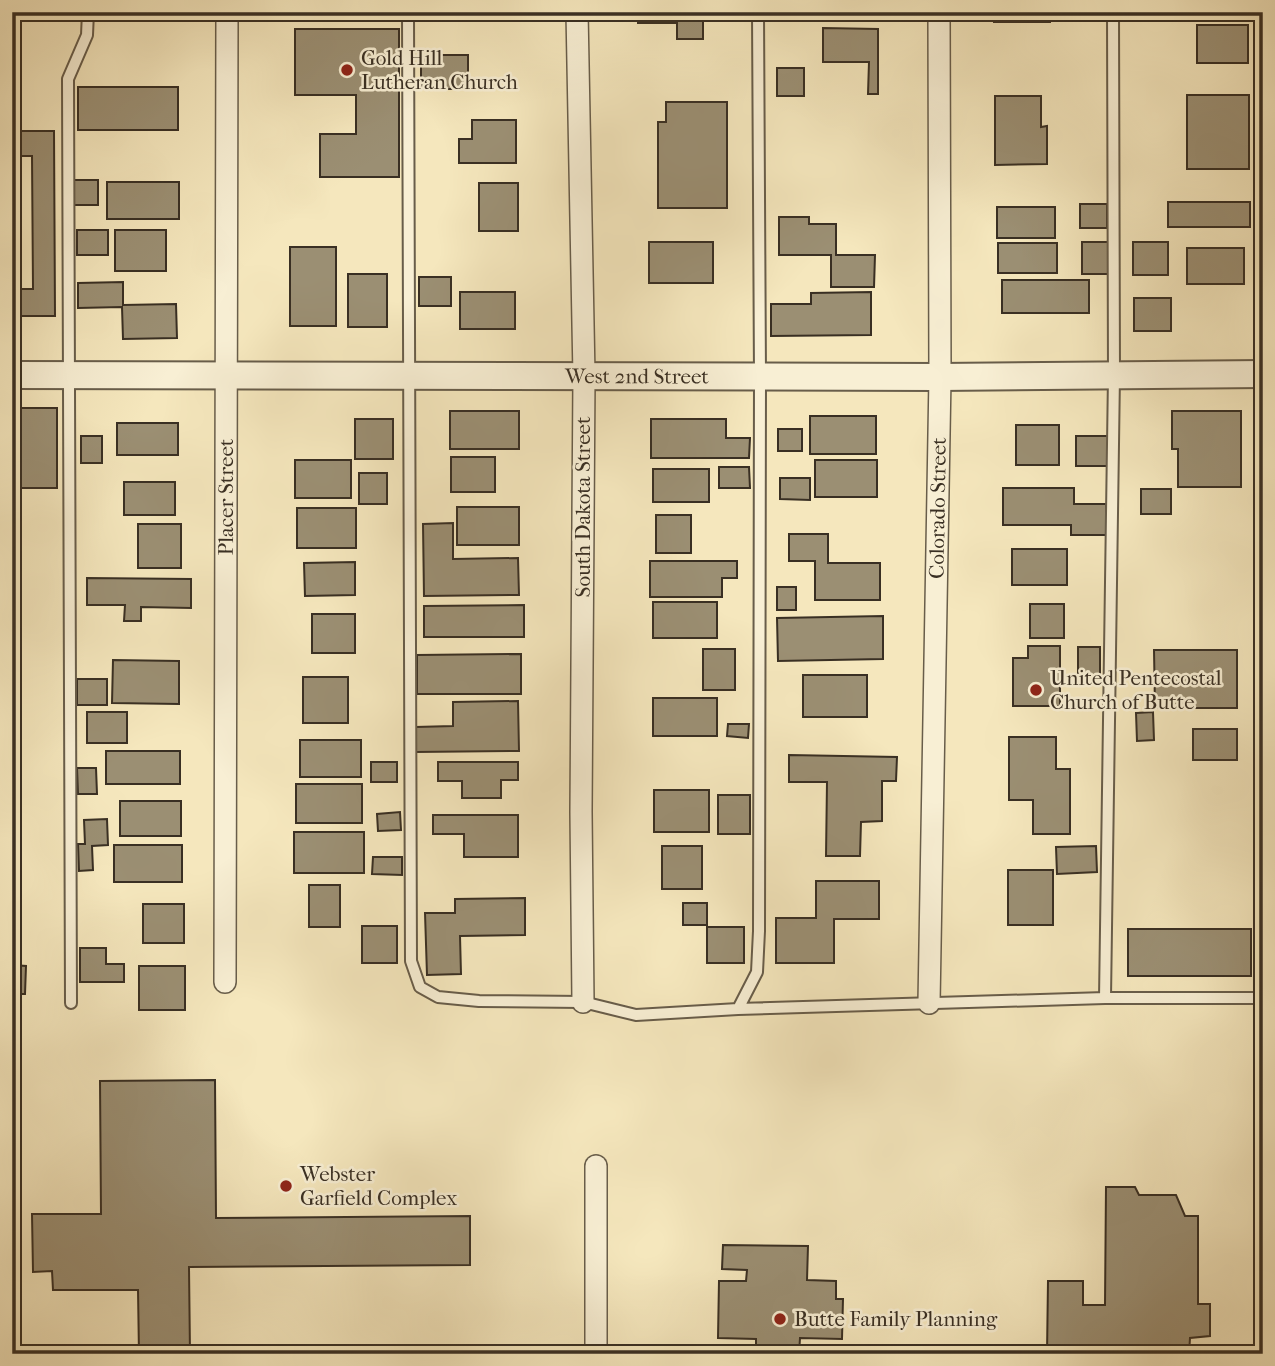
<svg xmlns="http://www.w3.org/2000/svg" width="1275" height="1366" font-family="'IM FELL French Canon',serif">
	<rect width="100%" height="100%" fill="#f5e7bd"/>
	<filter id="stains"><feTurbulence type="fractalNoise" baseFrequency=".00286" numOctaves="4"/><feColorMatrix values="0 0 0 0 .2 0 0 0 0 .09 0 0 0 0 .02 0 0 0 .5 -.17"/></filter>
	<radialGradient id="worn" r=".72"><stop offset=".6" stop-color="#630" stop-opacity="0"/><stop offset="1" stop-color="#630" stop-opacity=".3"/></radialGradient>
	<path fill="#9b8f73" stroke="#392f23" stroke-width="2" d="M12 12H64V21H12Z
		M638 12H703V39H677V23H638Z
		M832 12H884V18H832Z
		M994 12H1050V22H994Z
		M1197 25H1248V63H1197Z
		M823 28 878 29V94H868L869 62H823Z
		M295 29H399V177H320V134H356V95H295Z
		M421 55H468V89H421Z
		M777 68H804V96H777Z
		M78 87H178V130H78Z
		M1187 95H1249V169H1187Z
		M995 96H1041V127L1047 126V164L995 165Z
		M666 102H727V208H658V122H666Z
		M472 120H516V163H459V139H472Z
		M12 131H54L55 316H12V274H16V289H33L32 156H12Z
		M71 180H98V205H71Z
		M107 182H179V219H107Z
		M479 183H518V231H479Z
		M1168 202H1250V227H1168Z
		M1080 204H1107V228H1080Z
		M997 207H1055V238H997Z
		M779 217H809V224H836V255H875L874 287H831V255H779Z
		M77 230H108V255H77Z
		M115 230H166V271H115Z
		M649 242H713V283H649Z
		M1082 242H1111V274H1082Z
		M1133 242H1168V275H1133Z
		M998 243H1057V273H998Z
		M290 247H336V326H290Z
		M1187 248H1244V284H1187Z
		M348 274H387V327H348Z
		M419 277H451V306H419Z
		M1002 280H1089V313H1002Z
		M123 282V305L176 304 177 338 123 339 122 307 78 308V283Z
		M460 292H515V329H460Z
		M871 292V335L771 336V304H811V293Z
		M1134 298H1171V331H1134Z
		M12 408H57V488H12Z
		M450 411H519V449H450Z
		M1172 411H1241V487H1178V449H1172Z
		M810 416H876V454H810Z
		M355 419H393V459H355Z
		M651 419H726V438H750L749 458H651Z
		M117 423H178V455H117Z
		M1016 425H1059V465H1016Z
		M778 429H802V451H778Z
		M81 436H102V463H81Z
		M1076 436H1109V466H1076Z
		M451 457H495V492H451Z
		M295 460H351V498H295Z
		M815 460H877V497H815Z
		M719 467H749L750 488H719Z
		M653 469H709V502H653Z
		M359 473H387V504H359Z
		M780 478H810V500L780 499Z
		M124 482H175V515H124Z
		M1003 488H1074V504H1106V535H1071V525H1003Z
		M1141 489H1171V514H1141Z
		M457 507H519V545H457Z
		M297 508H356V548H297Z
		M656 515H691V553H656Z
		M453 523V559L518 558 519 595 424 596 423 524Z
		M138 524H181V568H138Z
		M789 534H828V563H880V600H815V561H789Z
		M1012 549H1067V585H1012Z
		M650 561H737V578H722V597H650Z
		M355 562V595L305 596 304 563Z
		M87 578 191 579V608L141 607V621H124L125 605H87Z
		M777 587H796V610H777Z
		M653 602H717V638H653Z
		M1030 604H1064V638H1030Z
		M524 605V637H424V606Z
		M312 614H355V653H312Z
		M883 616V659L778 661 777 618Z
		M12 641H18V686H12Z
		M1028 646H1060V706H1013V658H1028Z
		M1078 647H1100V677H1078Z
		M703 649H735V690H703Z
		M1154 650H1237V708H1155Z
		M521 654V694H417V655Z
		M113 660 179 661V704L112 703Z
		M803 675H867V717H803Z
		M303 677H348V723H303Z
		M77 679H107V705H77Z
		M653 698H717V736H653Z
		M518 701 519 751 416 752V727L453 726V702Z
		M87 712H127V743H87Z
		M1153 712 1154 740 1137 741 1136 713Z
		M728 724H749L748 738 727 736Z
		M1193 729H1237V760H1193Z
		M1009 737H1056V769H1070V834H1033V800H1009Z
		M300 740H361V777H300Z
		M106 751H180V784H106Z
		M789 755 897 757 896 781H882V821L861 822 860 856H826L827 782H789Z
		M371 762H397V782H371Z
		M438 762H518V780H501V798H462V781H438Z
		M77 768H96L97 794H78Z
		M296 784H362V823H296Z
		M654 790H709V832H654Z
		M718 795H750V834H718Z
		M120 801H181V836H120Z
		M400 812 401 830 378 831 377 814Z
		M433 815H518V857H464V834H433Z
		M107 819 108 845 92 846 93 870 79 871 78 844H85L84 820Z
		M294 832H364V873H294Z
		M114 845H182V882H114Z
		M662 846H702V889H662Z
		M1096 846 1097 872 1057 874 1056 847Z
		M373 857H402V875L372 874Z
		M1008 870H1053V925H1008Z
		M816 881H879V919H834V963H776V918H816Z
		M309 885H340V927H309Z
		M525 898V935L460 936 461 974 427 975 425 913H455V899Z
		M683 903H707V925H683Z
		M143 904H184V943H143Z
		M362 926H397V963H362Z
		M707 927H744V963H707Z
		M1128 929H1251V976H1128Z
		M80 948H106V964H124V982H80Z
		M12 965 26 966 25 994H12Z
		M139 966H185V1010H139Z
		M215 1080 216 1218 470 1216V1265L189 1267 190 1354H139L138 1290H53L52 1271 33 1272 32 1214H101L100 1081Z
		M1106 1187H1135L1139 1195H1176L1185 1216H1198V1304H1210V1336L1190 1338 1189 1354H1047L1048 1281H1083V1305H1105Z
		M723 1245 808 1246 807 1280 836 1281V1299H843L842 1339 800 1338 799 1354H756V1339L718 1338 719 1281H746L747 1270 722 1269Z"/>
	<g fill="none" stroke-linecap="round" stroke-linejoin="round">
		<g stroke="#685d4a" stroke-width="14">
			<path id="service" d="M408 12 411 961 420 987 438 997 479 1001 583 1002 636 1015 738 1009 1105 998H1263
				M1105 998 1114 375 1113 12
				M71 1003 68 79 87 35 88 12
				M738 1009 757 972 759 931 760 377 758 12"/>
		</g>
		<g stroke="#685d4a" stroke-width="24">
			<g id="minor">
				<path d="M577 12 584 376 581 812 583 1002"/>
				<path id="s1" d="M225 982 227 12"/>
				<path id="s2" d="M929 1003 940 377 939 12"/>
				<path d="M596 1354V1166"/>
			</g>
		</g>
		<g stroke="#685d4a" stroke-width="30">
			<g id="tertiary">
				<path id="s3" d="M12 375 940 377 1263 374"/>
			</g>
		</g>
		<use href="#service" stroke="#f8efd4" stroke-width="10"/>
		<use href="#minor" stroke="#f8efd4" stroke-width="21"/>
		<use href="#tertiary" stroke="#f8efd4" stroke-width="26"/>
	</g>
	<g fill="#8f2418" stroke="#f8efd4" stroke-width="2.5">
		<circle cx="347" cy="70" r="7"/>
		<circle cx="1036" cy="690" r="7"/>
		<circle cx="286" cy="1186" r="7"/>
		<circle cx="780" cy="1319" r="7"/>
	</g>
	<g text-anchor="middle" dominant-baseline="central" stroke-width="5" stroke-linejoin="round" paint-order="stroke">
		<g font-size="21" fill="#392f23" stroke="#f8efd4" text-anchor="start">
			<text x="361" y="58">Gold Hill<tspan x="361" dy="24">Lutheran Church</tspan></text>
			<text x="1050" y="678">United Pentecostal<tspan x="1050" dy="24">Church of Butte</tspan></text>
			<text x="300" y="1174">Webster<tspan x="300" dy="24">Garfield Complex</tspan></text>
			<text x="794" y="1319">Butte Family Planning</text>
		</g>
		<g font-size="21" fill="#392f23" stroke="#f8efd4">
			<text stroke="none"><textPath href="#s3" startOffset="625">West 2nd Street</textPath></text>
			<text stroke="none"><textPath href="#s1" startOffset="485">Placer Street</textPath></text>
			<text transform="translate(583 507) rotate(-90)">South Dakota Street</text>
			<text stroke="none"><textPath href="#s2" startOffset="495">Colorado Street</textPath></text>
		</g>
	</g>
	<rect width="1275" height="1366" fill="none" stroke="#f5e7bd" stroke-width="42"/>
	<rect x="14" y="14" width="1247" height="1338" fill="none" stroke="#392f23" stroke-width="3.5"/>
	<rect x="21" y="21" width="1233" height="1324" fill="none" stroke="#392f23" stroke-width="2"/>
	<rect width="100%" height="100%" filter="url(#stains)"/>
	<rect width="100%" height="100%" fill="url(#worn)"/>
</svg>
